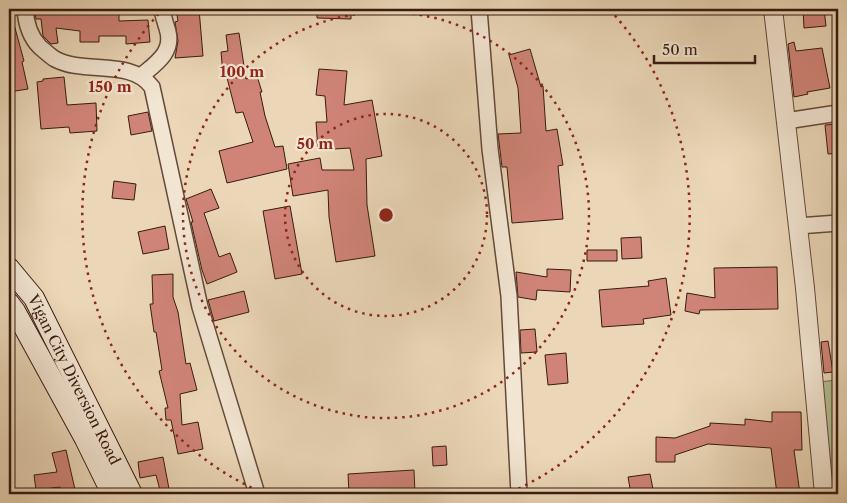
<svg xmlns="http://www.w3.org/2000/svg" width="847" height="503" font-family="'Libre Caslon Text',serif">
	<rect width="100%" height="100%" fill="#ebd7b8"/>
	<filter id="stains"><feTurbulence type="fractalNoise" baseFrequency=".004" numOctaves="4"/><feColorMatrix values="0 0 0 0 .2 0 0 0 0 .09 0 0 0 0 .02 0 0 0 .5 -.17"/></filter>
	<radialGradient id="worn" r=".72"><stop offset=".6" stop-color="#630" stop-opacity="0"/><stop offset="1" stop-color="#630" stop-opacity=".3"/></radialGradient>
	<path fill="#b1bf93" stroke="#746d52" d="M838 380V494H830L818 382Z"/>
	<path fill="#d08478" stroke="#371b10" d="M34 9H75L74 14H96V9H119V21L148 20 150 42 126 44V36H99V42H80V31L56 28 58 43 51 44 43 36 41 19H36Z
		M176 9H199L203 56 175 58 178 41 175 22 178 21Z
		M317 9H351V19L317 18Z
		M803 9H824L826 26 804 28Z
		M12 17 24 61 22 62 28 89 9 92V18Z
		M239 33 246 79 257 76 262 92H260L265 116 275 147 283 146 287 169 227 183 219 151 253 142 243 112 236 113 226 74H223L221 52 228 51 226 35Z
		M794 42 796 51 822 48 830 88 807 92 808 94 794 97 788 44Z
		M530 49 541 87 543 86 546 131 557 129 563 165 558 166 563 219 512 223 507 167H502L498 134 521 133 518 88 509 55Z
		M319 69 347 71 344 105 372 100 382 156 366 159 367 205 375 256 336 262 329 217 328 190 293 196 288 164 320 158 322 170H354L350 148 318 150 316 122H327L325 96 316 95Z
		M64 77 67 105 96 103 97 131 70 133 69 127 41 129 37 82 43 81V79Z
		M148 112 152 131 131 135 128 116Z
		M838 124V153L828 154 825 125Z
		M114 181 136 184 134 200 112 198Z
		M211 189 219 208 204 213 219 257 230 253 237 272 207 284 202 270 191 222H193L186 199Z
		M290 206 302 274 275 279 263 211Z
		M165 226 169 249 143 254 138 232Z
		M641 237 642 258 622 259 621 238Z
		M587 250H617V261H587Z
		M777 267 778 309 700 310 699 314 685 311 687 293 715 298 714 268Z
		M547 269 571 270 570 292 537 290 536 300 518 297 516 272 547 277Z
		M173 274V297L178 312 186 364 190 363 197 390 180 394 182 425 198 422 203 449 178 454 171 420H166L165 408H168L159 371 162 370 156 332H154L150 304H153L152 275Z
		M666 278 671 315 643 319 644 324 602 327 599 290 649 286 648 281Z
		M244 291 249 312 214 321 208 300Z
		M535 329 537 352 521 353 520 330Z
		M828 341 833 372 824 373 821 342Z
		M566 353 568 383 548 385 545 355Z
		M772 412H801L802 450H794L800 494H777L771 448 708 444 675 455V462H656V437L675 438 710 426V423L745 425V419L772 422Z
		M446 446 447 465 433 466 432 447Z
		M66 450 76 494H62L60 487 36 490 34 475 57 472 52 453Z
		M163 457 170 494H161L156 475 140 478 138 462Z
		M414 470 415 494H349L348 474Z
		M650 474 654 494H631L628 477Z"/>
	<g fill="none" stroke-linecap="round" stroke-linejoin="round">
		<g stroke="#644a3a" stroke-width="18">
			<path id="minor" d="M25 9C26 23 30 37 40 47 45 51 50 56 55 59 84 75 131 58 152 87L200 307 257 494
				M479 9 490 149 509 296 519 494
				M141 76C155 64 173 53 168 32 166 24 163 17 162 9
				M786 121 838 113
				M798 226 838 223"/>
		</g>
		<g stroke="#644a3a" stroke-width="20">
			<path id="tertiary" d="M773 9 805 288 824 494"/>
		</g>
		<g stroke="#371b10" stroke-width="22">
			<g id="secondary">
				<path id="s1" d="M9 268 34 298 132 494"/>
				<path d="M9 303 15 311 85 439 112 494"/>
			</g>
		</g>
		<use href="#minor" stroke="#f2e5d1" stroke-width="15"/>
		<use href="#tertiary" stroke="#f2e5d1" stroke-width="18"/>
		<use href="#secondary" stroke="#f2e5d1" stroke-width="20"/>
	</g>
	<g fill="none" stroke="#8f2418" stroke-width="2.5" stroke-dasharray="2.5 5">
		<circle cx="386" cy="215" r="101"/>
		<circle cx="386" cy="215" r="203"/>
		<path d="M265 494A304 304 0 0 1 162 10M610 10A304 304 0 0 1 507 494"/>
	</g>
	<g text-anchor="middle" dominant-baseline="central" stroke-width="4.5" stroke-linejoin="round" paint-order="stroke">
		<g font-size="15" fill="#371b10" stroke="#f2e5d1">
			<text stroke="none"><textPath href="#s1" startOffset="130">Vigan City Diversion Road</textPath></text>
		</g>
	</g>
	<circle cx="386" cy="215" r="8" fill="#8f2418" stroke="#f2e5d1" stroke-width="2.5"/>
	<g font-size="15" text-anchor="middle" font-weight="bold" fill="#8f2418" stroke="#f2e5d1" stroke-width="4.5" stroke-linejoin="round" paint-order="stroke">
		<text x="242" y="77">100 m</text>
		<text x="110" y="92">150 m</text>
		<text x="315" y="149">50 m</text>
	</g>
	<rect width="847" height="503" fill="none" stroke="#ebd7b8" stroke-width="30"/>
	<rect x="10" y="10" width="827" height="483" fill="none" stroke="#371b10" stroke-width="2.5"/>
	<rect x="15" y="15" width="817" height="473" fill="none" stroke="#371b10"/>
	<path d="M654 55v8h101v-8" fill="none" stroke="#371b10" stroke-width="2.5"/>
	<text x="662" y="55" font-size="15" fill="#371b10" stroke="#f2e5d1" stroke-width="4" paint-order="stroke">50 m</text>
	<rect width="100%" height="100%" filter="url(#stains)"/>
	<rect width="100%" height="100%" fill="url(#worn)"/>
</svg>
